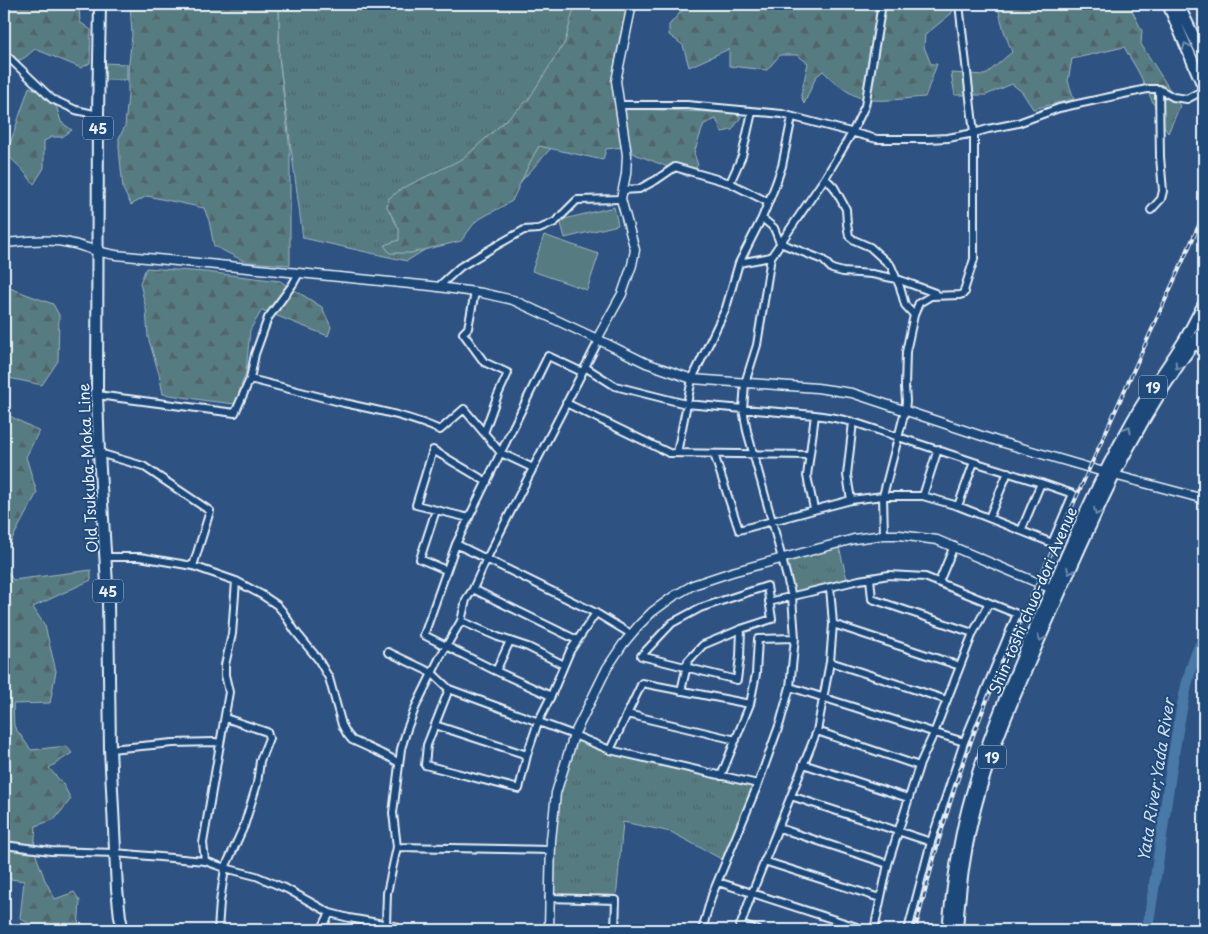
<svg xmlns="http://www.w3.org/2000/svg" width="1208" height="934" font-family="'Playpen Sans',sans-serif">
	<defs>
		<pattern id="grass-tufts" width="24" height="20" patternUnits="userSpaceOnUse" patternTransform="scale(1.25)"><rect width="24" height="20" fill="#577c82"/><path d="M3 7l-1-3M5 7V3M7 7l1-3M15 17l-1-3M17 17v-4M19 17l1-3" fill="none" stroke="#4f6569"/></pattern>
		<pattern id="forest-firs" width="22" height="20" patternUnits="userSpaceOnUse" patternTransform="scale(1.25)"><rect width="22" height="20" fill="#577c82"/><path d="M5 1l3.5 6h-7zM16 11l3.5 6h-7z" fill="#4f6569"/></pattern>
	</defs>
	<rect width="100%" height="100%" fill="#2e5281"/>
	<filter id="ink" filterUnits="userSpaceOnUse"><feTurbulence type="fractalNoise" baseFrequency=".02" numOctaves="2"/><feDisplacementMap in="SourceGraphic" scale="10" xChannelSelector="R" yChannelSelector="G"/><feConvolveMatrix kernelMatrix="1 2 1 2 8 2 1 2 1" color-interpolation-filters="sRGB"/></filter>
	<g filter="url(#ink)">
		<path fill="url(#grass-tufts)" stroke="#a0b6bd" d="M279 4H599L583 113 505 199 407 261 303 238 279 57Z
			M838 543 848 583 792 597 782 558Z
			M574 735 611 750 758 784 727 862 671 832 623 822 616 900 550 898 556 793Z"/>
		<path fill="url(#forest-firs)" stroke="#a0b6bd" d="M4 4H79L80 22 91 30 90 63 81 68 35 49C22 60 21 63 4 59Z
			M130 4H279V57L290 150V265L246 262 214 246 209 221 204 208 147 196 131 205 123 189 119 148V138L125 126 128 95V72L132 35Z
			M575 4H628L620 36 612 77 616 108 734 113 741 117 732 130 722 132 716 119 704 124 694 153 698 165 688 177 663 165 637 155 623 147 606 149 603 160 539 146 531 160 512 201 476 221 461 241 411 253H390L384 245 399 240V229L387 207 388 199 403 188 464 158 528 100 565 42Z
			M688 4H952V13L925 35 924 47 931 64H937L925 97C907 98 874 104 858 97 844 91 833 81 823 71L816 77 804 104 801 95 808 63 797 55H780L767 70 729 66V49L689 67 683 45 669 35V25Z
			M1003 4H1129L1142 31 1141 44 1180 106 1168 133 1165 128 1139 73 1124 47 1072 59 1068 81 1074 99 1033 109 1022 92 1012 84 986 95H955L951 73 985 75 1012 52 1004 31 998 8Z
			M29 87 41 92 57 108 61 122 72 130 62 137H52L44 141V168L34 184 21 168 4 152V145L10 144Z
			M146 268 205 272 280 281 322 307 331 327 328 336 262 310 250 330 246 372 235 404 209 401 163 394 159 374 148 337 146 309 140 283Z
			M4 286 53 304 59 315 58 361 42 385 4 377Z
			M4 413 39 431 26 457 37 493 4 554Z
			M4 566 13 580 91 570V580L33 607 45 626 56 671 50 703 13 704 14 726 31 750 66 746 72 753 49 768 63 784 71 799 55 819 36 826 34 850 45 880 55 899 74 892 80 901 78 930H39L20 918 24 881 4 878V671L6 652 4 642Z"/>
		<path fill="#577c82" stroke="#a0b6bd" d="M103 63 127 64V80H103Z
			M614 207 618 225 565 238 560 220Z
			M544 235 599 254 587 290 532 271Z"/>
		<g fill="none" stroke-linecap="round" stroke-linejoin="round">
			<path stroke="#4a79a6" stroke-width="11" d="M1147 930C1159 863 1166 795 1178 728 1184 696 1189 665 1204 637"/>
			<g stroke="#e8f1f8" stroke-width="10">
				<path id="minor" d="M959 4 974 133V259L963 294
					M4 53 52 99 76 110 98 115
					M620 105H687L782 114 877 139H927L948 138 974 133 988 129 1018 123 1059 108 1147 89H1159L1173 97 1187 99 1204 90
					M825 178 834 187 846 209 847 224 849 236 854 240 870 247 891 266 900 287 905 305 914 315
					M730 183 742 156 752 112
					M623 190 639 189 656 180 675 167 730 183 768 202
					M1151 210 1161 199 1163 191 1160 157 1159 89
					M762 218 774 228 780 243 823 260 832 269 843 272 872 274 897 279 935 293 937 295
					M739 263 771 257
					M438 287 460 267 499 244 524 230 539 229 555 222 577 200 621 199
					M475 292 468 328 463 333 484 362 508 373 497 397 484 433
					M1193 344 1203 351
					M585 367 615 386 686 404 815 415
					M250 379C281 387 312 395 344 403 376 410 409 416 440 430L464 409 501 453 533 468
					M97 395 235 413 250 379 255 354 268 318 293 284 299 273
					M566 403 669 453 809 455
					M99 453 143 466 210 511 193 566
					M677 453 692 379 726 308 739 263 762 218 775 186 782 166 792 117
					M714 454 739 530 851 500 883 496H923L958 506 1052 543 1073 494 1041 483 1021 531
					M974 462 1041 483
					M923 496 938 449
					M851 500 847 475 853 422
					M814 509 807 476 815 415 835 418 853 422 974 462 958 506
					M436 510 420 559 446 570
					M469 518 416 505 433 450 487 482
					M989 518 1008 472
					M884 535 883 496 905 411 906 401 905 387 906 352 914 315 919 303 931 296 960 295 965 292
					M456 544 596 613 631 634
					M106 557H140L193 566 236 581 262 595 277 605 283 612 295 631 318 659 329 678 342 725 347 734 352 740 389 757 399 763
					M870 578 872 599 973 633
					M939 582 954 546
					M767 586 772 619 741 629 740 657 737 680 641 656 672 623 700 608Z
					M473 589 577 640
					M769 602 859 580 889 575 925 577 1017 614 964 742 931 842 908 930
					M461 621 498 637 528 647 564 665
					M833 624 960 666
					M388 652 432 673 449 689 574 735 610 750 758 784
					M830 662 947 700
					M496 671 510 641
					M790 687 964 742
					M449 689 427 745 425 765 519 789 527 755 538 722 551 696 570 651 596 613
					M681 691 688 661 703 645 741 629
					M551 696 496 671 424 635 456 544 548 356 582 372
					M627 714 736 740
					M435 725 527 755
					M817 731 919 766
					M110 749 173 743 214 742 220 743
					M610 750 642 683 750 704
					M803 764 908 798
					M721 776 750 704 756 674 758 639 795 638
					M791 796 931 842
					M779 828 888 864
					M4 845 51 851 115 853 205 861 225 868 256 876 287 889 330 913 349 918 395 926 397 930
					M397 847 551 850
					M205 861 203 843 229 692 225 675V665L232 634 236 581
					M764 861 880 898
					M718 882 866 930
					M549 898 616 900 615 930
					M386 924 387 893 397 847 393 813 401 749 407 729 416 706 440 657 461 621 466 600 473 589 487 558 533 468 599 340
					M740 925 758 930
					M218 930 220 902 225 868 244 826 257 784 260 761 269 738 267 732 225 718
					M321 930 330 913
					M702 930 712 895 758 784 780 723 790 687 795 638 792 597 772 521 747 431 743 409 745 383 757 345 771 257 825 178 852 133 865 106 882 4
					M739 930 752 893 817 731 830 662 833 624 830 587
					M838 930 840 922
					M874 930 888 864 919 766 934 733 973 633 989 603"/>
			</g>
			<g stroke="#e8f1f8" stroke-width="11">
				<path id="tertiary" d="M4 243C27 241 51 238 74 244 88 248 101 253 116 255L431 286 482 293 513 300 597 339 646 363 692 379 817 388 852 393 997 441 1114 475 1204 499
					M597 339 622 294 632 265 635 250 621 199 626 174 627 155 616 81 632 4
					M549 930 551 840 556 793 574 735 607 668 623 644 639 625 652 612 674 596 693 585 732 572 854 539 884 535H900L937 540 1057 591"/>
			</g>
			<g stroke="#e8f1f8" stroke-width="14">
				<path id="primary" d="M100 4 98 115 97 395 99 453 108 601 110 749 117 889 120 917 123 930
					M1168 4 1204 88
					M1178 4 1204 58
					M948 930C952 890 957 850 967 811 985 741 1015 675 1043 609 1070 547 1096 485 1129 427 1145 397 1166 370 1184 341 1191 329 1197 316 1204 304
					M957 930C960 877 969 822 986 771 1005 714 1031 659 1055 604 1077 554 1099 504 1124 456 1147 412 1174 369 1204 329"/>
			</g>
			<use href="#minor" stroke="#1f4a7a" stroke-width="6"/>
			<use href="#tertiary" stroke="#1f4a7a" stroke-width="8"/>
			<use href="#primary" stroke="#1f4a7a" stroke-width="10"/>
			<g stroke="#e8f1f8" stroke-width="4">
				<path id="rail" d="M915 930 938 843 955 787 974 733 1003 660 1204 214"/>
			</g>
			<use href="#rail" stroke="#1f4a7a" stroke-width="2" stroke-dasharray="5.5" stroke-linecap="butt"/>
		</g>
		<defs><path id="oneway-chevron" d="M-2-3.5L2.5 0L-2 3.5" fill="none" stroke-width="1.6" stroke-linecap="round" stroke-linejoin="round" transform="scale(1.25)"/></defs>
		<g stroke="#6f8dac">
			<use href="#oneway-chevron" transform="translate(1186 46) rotate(-114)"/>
			<use href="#oneway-chevron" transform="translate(1178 366) rotate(123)"/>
			<use href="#oneway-chevron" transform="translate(1128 429) rotate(-61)"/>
			<use href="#oneway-chevron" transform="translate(1097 512) rotate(115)"/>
			<use href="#oneway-chevron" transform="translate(1070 571) rotate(114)"/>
			<use href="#oneway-chevron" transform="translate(1041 638) rotate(114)"/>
		</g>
	</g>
	<g text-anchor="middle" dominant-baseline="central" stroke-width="4" stroke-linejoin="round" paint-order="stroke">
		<g fill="#1f4a7a" stroke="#acbfd2" stroke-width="1">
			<rect x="83" y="116.5" width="30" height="23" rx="4"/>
			<rect x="1139" y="375.5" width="28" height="23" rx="4"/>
			<rect x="93" y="579.5" width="30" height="23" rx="4"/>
			<rect x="978" y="745.5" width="28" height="23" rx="4"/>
		</g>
		<g font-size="14" font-weight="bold" fill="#e8f1f8">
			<text x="98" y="128">45</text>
			<text x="1153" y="387">19</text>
			<text x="108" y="591">45</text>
			<text x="992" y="757">19</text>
		</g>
		<g font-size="15" fill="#e8f1f8" stroke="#1f4a7a">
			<text transform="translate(87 468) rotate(-93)">Old Tsukuba-Moka Line</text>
			<text transform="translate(1032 600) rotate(-67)">Shin-toshi chuo-dori Avenue</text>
		</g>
		<g font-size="16" font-style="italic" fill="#d0dfec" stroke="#1f4a7a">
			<text transform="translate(1155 780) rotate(-81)">Yata River;Yada River</text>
		</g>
	</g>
	<rect width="1208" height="934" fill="none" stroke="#1f4a7a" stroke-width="20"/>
	<rect x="10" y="10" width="1188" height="914" fill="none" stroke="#e8f1f8" stroke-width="2" filter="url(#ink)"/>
</svg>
